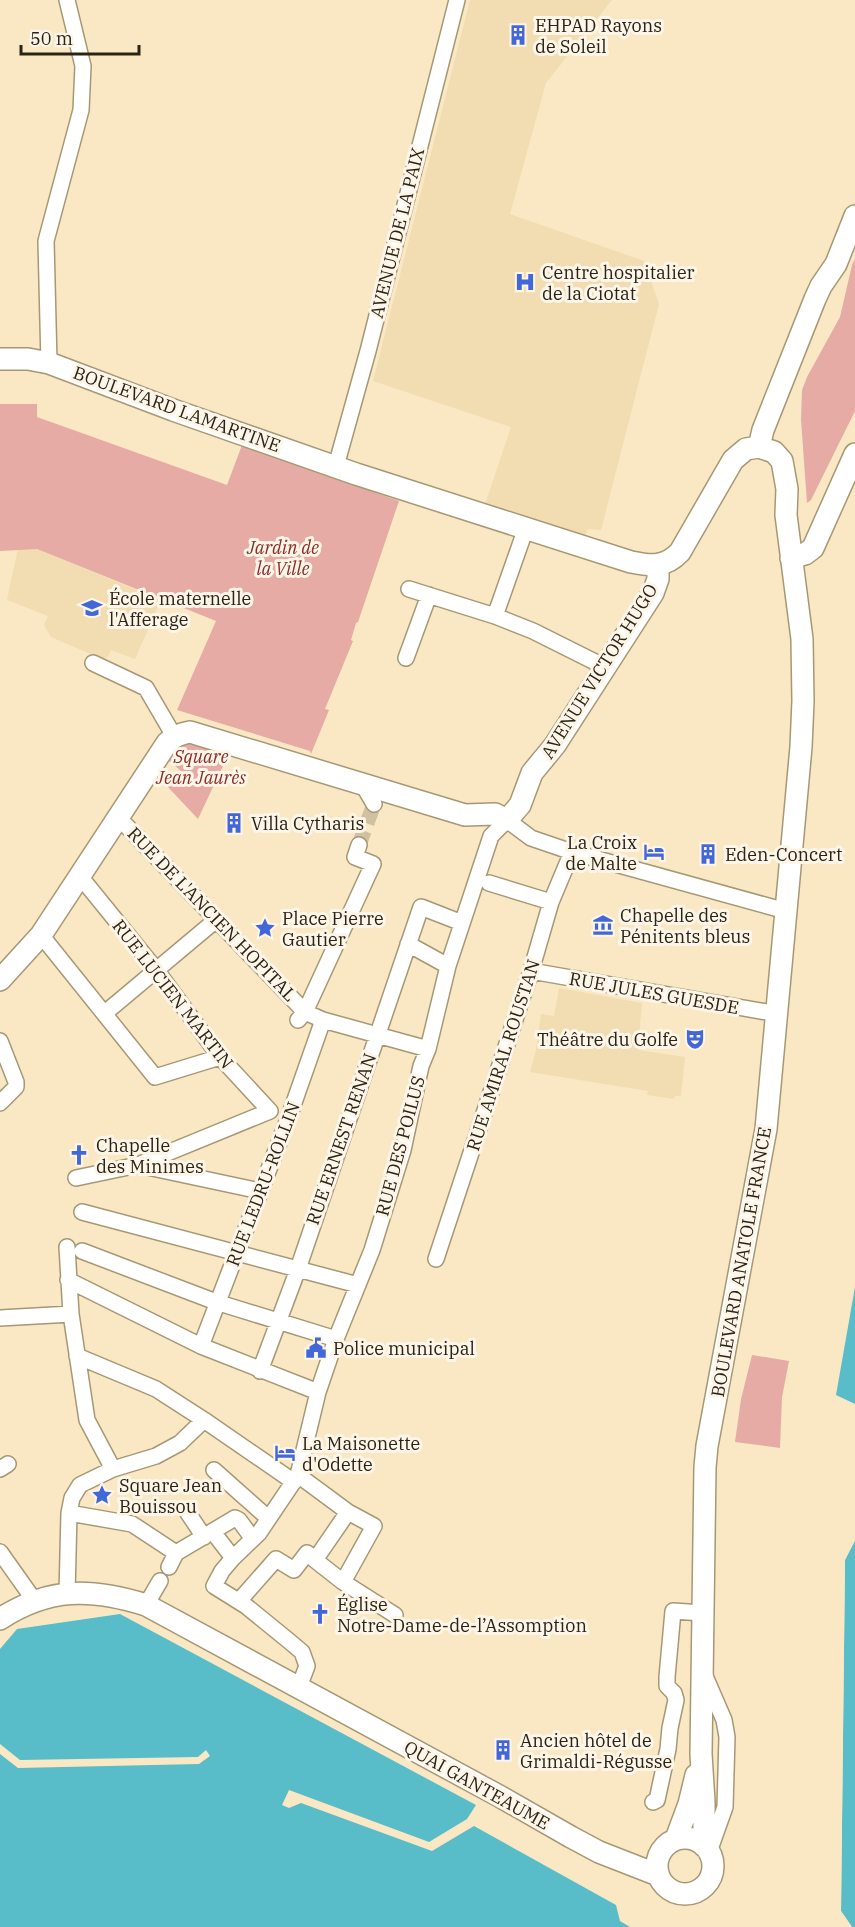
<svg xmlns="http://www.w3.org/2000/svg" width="855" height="1927" font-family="'IBM Plex Serif',serif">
	<rect width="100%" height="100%" fill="#f9e8c3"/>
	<path fill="#f1ddb1" d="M470 0H612L546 83 510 214 644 261 659 304 601 530 588 529 584 539 484 507 511 427 373 381Z
		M18 548 37 549 161 600 135 659 111 650 108 657 102 659 51 637 44 625 48 616 7 600Z
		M559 988 642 1003 638 1050 685 1057 681 1096H675L674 1099 647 1095 648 1091 530 1072 536 1050 541 1014 554 1016Z"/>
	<path fill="#e6aba4" d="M855 259V411L811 500 807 503 801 420 802 390 807 377 840 317 852 265Z
		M0 404H37V417L227 485 242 445 399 501 358 622 356 623 351 640 353 641 325 709 329 710 311 754 310 751 177 710 216 621 37 549 0 551Z
		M191 742 229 753 198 819 166 785 181 771 167 759C173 748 179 744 191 742Z
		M752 1355 789 1361 782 1397 780 1448 735 1442 741 1399Z"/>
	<path fill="#58bcc9" d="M855 1287V1404L836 1395Z
		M855 1541V1927H852L841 1911 845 1560Z
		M120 1614 476 1805 467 1819 429 1842 289 1790 282 1805 289 1808 301 1803 432 1851 474 1826 616 1905 620 1921 630 1927H0V1754L18 1768 199 1764 210 1756 206 1750 198 1757 20 1760 0 1744V1649L17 1629Z"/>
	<path fill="#f9e8c3" d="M855 1538 845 1560 841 1911 852 1927H849L838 1911 842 1560Z"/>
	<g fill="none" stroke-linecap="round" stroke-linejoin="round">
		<path stroke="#d0c1a0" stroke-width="15" stroke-dasharray="15 8" stroke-linecap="butt" d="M359 845 374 804"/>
		<g stroke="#a79875" stroke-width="18">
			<path id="street" d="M49 363 46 241 81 110 83 66 67 0
				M336 466 368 351 457 0
				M409 589 495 616 533 631 605 667
				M495 616 526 528
				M406 658 429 595
				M93 663 146 688 174 736
				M363 785 374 804
				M118 817 305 1012 323 1020 428 1049
				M79 875 157 971 220 1057 270 1111
				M489 883 551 902
				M41 935 155 1077 220 1057
				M408 944 448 966
				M531 971 778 1014
				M105 1013 216 920
				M298 1020 305 1012 373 864 355 857 359 845
				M0 1041 16 1082V1087L0 1103
				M138 1165 260 1191
				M76 1178 138 1165 270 1111
				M82 1212 358 1285
				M67 1247 71 1314 87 1420 113 1469
				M82 1251 216 1302 336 1339
				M436 1259 531 971 551 902 572 852
				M68 1280 201 1346 318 1392
				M0 1318 71 1314
				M201 1346 290 1114 323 1020
				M77 1356 156 1389 204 1420 294 1482
				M260 1371 298 1269 421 907 462 923
				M0 1469 8 1464
				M214 1470 268 1518
				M298 1475 348 1512
				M348 1512 374 1526 343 1582 315 1560Z
				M69 1513 132 1524 176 1553
				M188 1513 204 1537
				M213 1532 233 1558
				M0 1552 34 1600
				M169 1567 176 1553 235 1518 239 1520 253 1539
				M343 1582 395 1615
				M67 1594 69 1513 72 1498 80 1485 113 1469 156 1456 180 1443 204 1420
				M239 1601 276 1559 294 1570 307 1553 315 1560
				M146 1605 160 1581
				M705 1676 724 1720 727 1737 725 1807 709 1852
				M299 1687 307 1666 302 1652 289 1641 246 1606 214 1586 222 1571 233 1558 259 1533 298 1475 318 1392 336 1339 372 1250 403 1150 421 1066 428 1049 448 966 491 836 507 820 531 838 572 852 786 911
				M653 1802 657 1800 668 1749 670 1728 676 1700 674 1693 667 1686V1677L673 1611 703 1613"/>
		</g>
		<g stroke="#a79875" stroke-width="24">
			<path id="secondary" d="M0 359H28L49 363 173 410 356 474 631 562C651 566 665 568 680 552L733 460 746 449 759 447 774 452 782 461 787 489 786 515 802 639 803 701 801 747 766 1129 707 1446 705 1467 701 1754 704 1802V1846
				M759 447 763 430 815 299 821 286 836 264 855 216
				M791 558 805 554 813 548 855 454
				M0 980 41 935 167 743C174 736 180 734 190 732L465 815 495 814 507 820 520 805 532 773 555 745 653 593 658 579V566
				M0 1619C49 1587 91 1588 146 1605L501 1797 571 1837 599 1852 658 1875
				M657 1866a28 28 0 1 1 56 0a28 28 0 1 1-56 0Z
				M676 1839 689 1804 696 1775"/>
		</g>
		<use href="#street" stroke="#fff" stroke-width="15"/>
		<use href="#secondary" stroke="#fff" stroke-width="21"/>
	</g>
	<defs>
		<g id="building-bare" transform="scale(1.62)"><path d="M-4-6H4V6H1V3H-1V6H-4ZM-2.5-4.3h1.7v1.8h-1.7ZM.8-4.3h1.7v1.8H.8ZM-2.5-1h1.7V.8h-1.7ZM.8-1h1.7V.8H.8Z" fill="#4167d9" stroke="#fdf6e8" stroke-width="2.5" paint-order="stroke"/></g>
		<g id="hospital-bare" transform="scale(1.62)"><path d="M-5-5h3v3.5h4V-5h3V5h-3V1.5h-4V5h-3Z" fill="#4167d9" stroke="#fdf6e8" stroke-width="2.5" paint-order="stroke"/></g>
		<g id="school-bare" transform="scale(1.62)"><path d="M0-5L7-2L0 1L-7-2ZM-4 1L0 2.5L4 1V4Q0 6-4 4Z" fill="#4167d9" stroke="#fdf6e8" stroke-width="2.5" paint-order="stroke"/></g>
		<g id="hotel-bare" transform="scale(1.62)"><path d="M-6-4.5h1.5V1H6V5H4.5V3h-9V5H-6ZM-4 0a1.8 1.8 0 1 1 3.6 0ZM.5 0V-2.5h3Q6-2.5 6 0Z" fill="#4167d9" stroke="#fdf6e8" stroke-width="2.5" paint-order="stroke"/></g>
		<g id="museum-bare" transform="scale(1.62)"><path d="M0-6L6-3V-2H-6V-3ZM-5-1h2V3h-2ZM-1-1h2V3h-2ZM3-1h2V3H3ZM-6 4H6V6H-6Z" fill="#4167d9" stroke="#fdf6e8" stroke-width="2.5" paint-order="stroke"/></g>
		<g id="sight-bare" transform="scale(1.62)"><path d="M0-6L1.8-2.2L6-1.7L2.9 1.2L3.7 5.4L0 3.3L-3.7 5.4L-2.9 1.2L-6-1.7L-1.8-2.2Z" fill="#4167d9" stroke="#fdf6e8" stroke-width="2.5" paint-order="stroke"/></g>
		<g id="theatre-bare" transform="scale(1.62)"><path d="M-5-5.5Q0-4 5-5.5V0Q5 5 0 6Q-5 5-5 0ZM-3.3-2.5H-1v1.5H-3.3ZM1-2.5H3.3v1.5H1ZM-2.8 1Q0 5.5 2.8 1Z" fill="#4167d9" stroke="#fdf6e8" stroke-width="2.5" paint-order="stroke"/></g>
		<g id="church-bare" transform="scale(1.62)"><path d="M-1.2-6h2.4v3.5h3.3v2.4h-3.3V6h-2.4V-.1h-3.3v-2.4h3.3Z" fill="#4167d9" stroke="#fdf6e8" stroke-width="2.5" paint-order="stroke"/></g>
		<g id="civic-bare" transform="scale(1.62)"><path d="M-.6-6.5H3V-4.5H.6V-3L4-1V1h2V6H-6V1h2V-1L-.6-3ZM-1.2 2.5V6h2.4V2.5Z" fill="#4167d9" stroke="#fdf6e8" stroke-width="2.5" paint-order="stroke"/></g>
	</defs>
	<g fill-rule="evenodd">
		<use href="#building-bare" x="518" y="35"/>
		<use href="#hospital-bare" x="525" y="282"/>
		<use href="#school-bare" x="92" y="608"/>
		<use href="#building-bare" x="234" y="823"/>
		<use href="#hotel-bare" x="654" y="852"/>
		<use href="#building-bare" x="708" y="854"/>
		<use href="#museum-bare" x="603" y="925"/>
		<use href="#sight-bare" x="265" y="928"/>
		<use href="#theatre-bare" x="695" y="1039"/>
		<use href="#church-bare" x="79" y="1155"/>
		<use href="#civic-bare" x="316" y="1348"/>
		<use href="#hotel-bare" x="285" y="1453"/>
		<use href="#sight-bare" x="102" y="1495"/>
		<use href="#church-bare" x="320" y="1614"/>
		<use href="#building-bare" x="503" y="1750"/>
	</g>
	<g text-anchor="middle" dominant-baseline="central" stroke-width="6" stroke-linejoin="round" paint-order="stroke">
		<g font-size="18" fill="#2a2416" stroke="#fdf6e8" text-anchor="start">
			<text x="535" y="25">EHPAD Rayons<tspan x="535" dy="21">de Soleil</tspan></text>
			<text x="542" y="272">Centre hospitalier<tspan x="542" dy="21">de la Ciotat</tspan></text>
			<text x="109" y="598">École maternelle<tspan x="109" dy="21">l'Afferage</tspan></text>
			<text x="251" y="823">Villa Cytharis</text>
			<text x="637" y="842" text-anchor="end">La Croix<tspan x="637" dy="21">de Malte</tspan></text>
			<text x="725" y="854">Eden-Concert</text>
			<text x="620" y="915">Chapelle des<tspan x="620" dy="21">Pénitents bleus</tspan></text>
			<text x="282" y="918">Place Pierre<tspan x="282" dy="21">Gautier</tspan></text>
			<text x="678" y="1039" text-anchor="end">Théâtre du Golfe</text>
			<text x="96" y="1145">Chapelle<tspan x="96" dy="21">des Minimes</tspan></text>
			<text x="333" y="1348">Police municipal</text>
			<text x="302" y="1443">La Maisonette<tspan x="302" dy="21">d'Odette</tspan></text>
			<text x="119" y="1485">Square Jean<tspan x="119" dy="21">Bouissou</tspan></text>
			<text x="337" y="1604">Église<tspan x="337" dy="21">Notre-Dame-de-l’Assomption</tspan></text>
			<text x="520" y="1740">Ancien hôtel de<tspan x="520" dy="21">Grimaldi-Régusse</tspan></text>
		</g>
		<g font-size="18" fill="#2a2416" stroke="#fdf6e8">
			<text transform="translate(397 233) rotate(-76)">AVENUE DE LA PAIX</text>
			<text transform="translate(177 409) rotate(20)">BOULEVARD LAMARTINE</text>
			<text transform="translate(599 671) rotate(-58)">AVENUE VICTOR HUGO</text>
			<text transform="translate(212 914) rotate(46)">RUE DE L'ANCIEN HOPITAL</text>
			<text transform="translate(654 993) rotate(10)">RUE JULES GUESDE</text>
			<text transform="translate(173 994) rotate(52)">RUE LUCIEN MARTIN</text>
			<text transform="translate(503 1055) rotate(-72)">RUE AMIRAL ROUSTAN</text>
			<text transform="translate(341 1139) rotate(-71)">RUE ERNEST RENAN</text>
			<text transform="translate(400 1146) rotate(-75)">RUE DES POILUS</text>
			<text transform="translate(263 1184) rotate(-69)">RUE LEDRU-ROLLIN</text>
			<text transform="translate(741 1262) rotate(-80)">BOULEVARD ANATOLE FRANCE</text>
			<text transform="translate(477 1785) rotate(29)">QUAI GANTEAUME</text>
		</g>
		<g font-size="18" font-style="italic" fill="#892f2a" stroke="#fdf6e8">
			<text x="283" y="547">Jardin de<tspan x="283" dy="21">la Ville</tspan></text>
			<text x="201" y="756">Square<tspan x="201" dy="21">Jean Jaurès</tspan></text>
		</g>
	</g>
	<path d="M21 45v9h118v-9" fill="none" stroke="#2a2416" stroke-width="3"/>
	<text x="30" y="45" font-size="18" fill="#2a2416" stroke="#fdf6e8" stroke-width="4.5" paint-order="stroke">50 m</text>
</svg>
